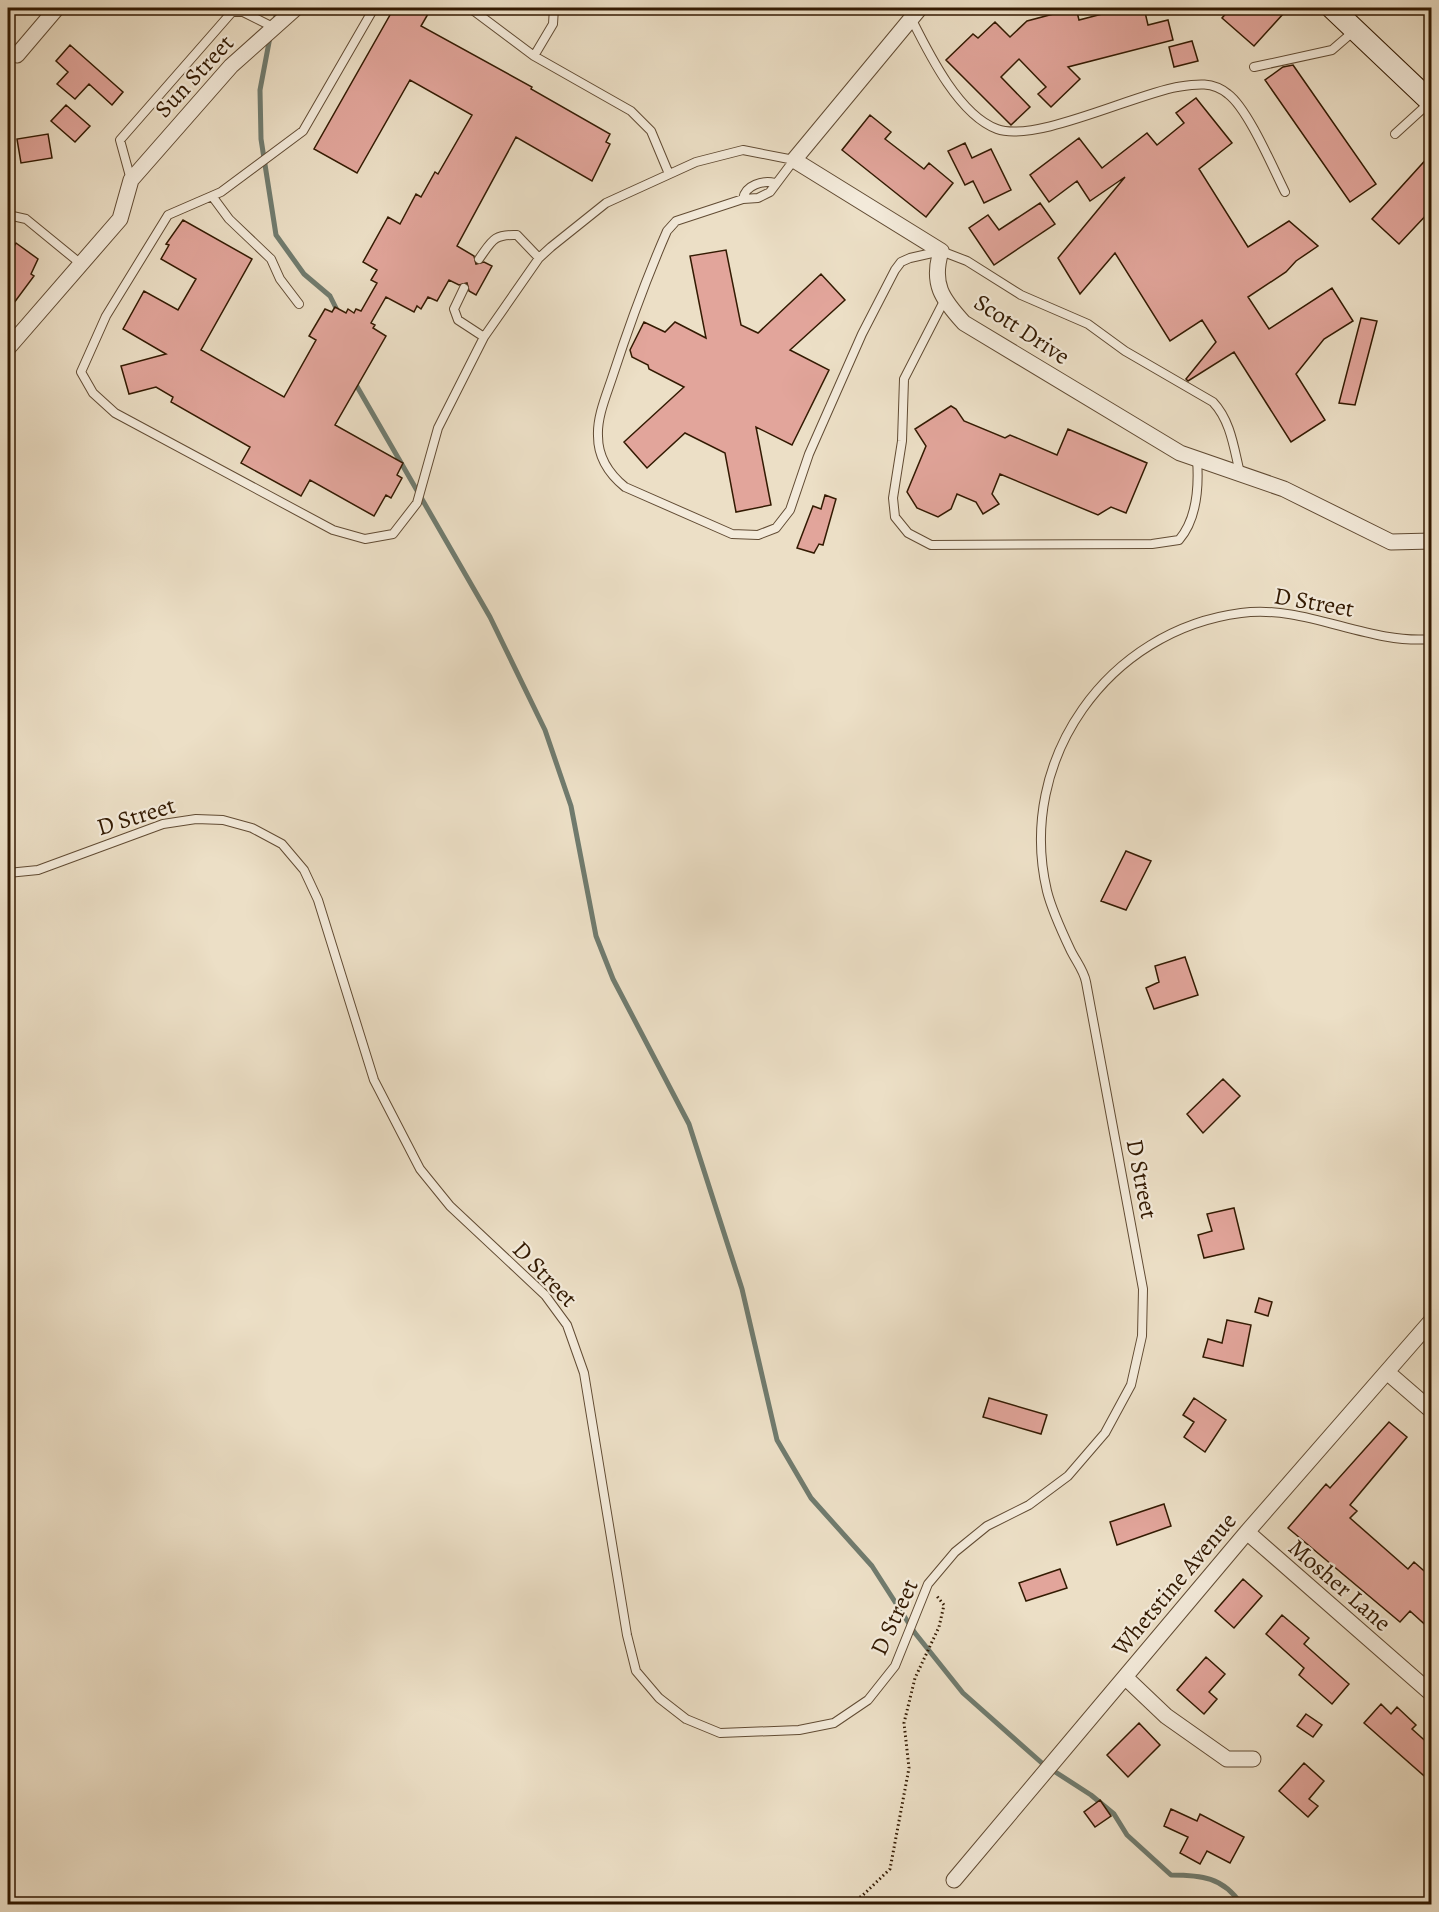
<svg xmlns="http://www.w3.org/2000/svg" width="1439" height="1912" font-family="Alegreya,serif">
	<rect width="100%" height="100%" fill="#ecdfc6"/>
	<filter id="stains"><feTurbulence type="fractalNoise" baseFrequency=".00333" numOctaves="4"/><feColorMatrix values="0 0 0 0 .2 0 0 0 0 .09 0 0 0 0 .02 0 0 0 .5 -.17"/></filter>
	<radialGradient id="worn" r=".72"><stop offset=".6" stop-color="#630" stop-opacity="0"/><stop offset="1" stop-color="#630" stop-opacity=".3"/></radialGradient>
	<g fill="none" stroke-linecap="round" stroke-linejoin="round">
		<path stroke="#707b6e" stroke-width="5" d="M275 19 279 8
			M270 37 260 90 261 139 276 235 304 274 330 296 339 314
			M355 383 490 617 545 730 571 806 596 936 613 979 689 1124 742 1289 777 1440 811 1498 872 1566 915 1633 963 1693 1043 1764 1091 1795 1114 1814 1127 1835 1171 1875C1201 1875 1223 1877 1241 1904"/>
	</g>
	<path fill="#e2a59b" stroke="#331a02" stroke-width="1.5" d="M394 8H417L428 14 421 26 532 87 531 89 610 134 606 142 610 144 592 181 516 137 457 246 474 256 476 264 484 262 492 266 476 295 469 291 467 283 459 285 449 280 437 301 428 297 421 309 417 306 414 312 386 297 371 323 375 325 373 328 386 336 335 425 403 463 397 475 402 478 391 498 386 495 374 516 310 480 301 496 241 463 250 447 171 402 173 397 156 387 129 394 121 366 166 354 123 329 144 291 178 310 196 279 161 259 169 245 166 244 183 220 252 259 201 350 284 397 316 340 309 336 325 309 332 312 335 307 346 313 348 309 354 313 356 309 361 311 377 283 371 280 377 270 363 262 388 217 400 224 416 194 421 197 435 172 438 174 472 115 410 80 357 173 314 149Z
		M1076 8 1079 20 1125 8H1144L1148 25 1168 20 1173 40 1068 67 1080 79 1051 107 1038 94 1046 87 1019 59 1001 77 1030 107 1011 125 946 60 973 34 978 38 995 22 1010 37 1027 21Z
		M1231 8H1275L1283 14 1254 46 1222 18Z
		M1192 41 1198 61 1174 67 1169 47Z
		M70 45 123 92 112 105 89 84 75 99 57 84 68 72 56 61Z
		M1293 65 1376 184 1350 202 1265 80 1283 67Z
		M1196 98 1232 143 1199 169 1248 247 1289 221 1318 246 1296 261 1286 272 1248 297 1269 329 1332 288 1353 321 1324 339 1296 374 1325 420 1291 442 1234 352 1188 381 1186 379 1216 342 1202 320 1170 341 1115 253 1080 294 1058 258 1125 177 1090 201 1077 181 1049 202 1030 175 1079 138 1102 168 1147 133 1157 145 1184 123 1176 113Z
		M66 105 90 126 75 142 51 121Z
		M870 115 891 132 885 139 924 169 929 163 953 183 926 217 842 150Z
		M48 134 52 158 21 163 17 139Z
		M965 143 972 158 991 149 1011 190 984 203 973 181 965 185 948 151Z
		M1431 154V210L1399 244 1372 219Z
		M1040 203 1055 224 994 265 969 228 988 215 999 230Z
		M16 243 38 259 31 274 34 276 8 311V256Z
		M726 250 741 325 758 333 821 274 845 300 790 350 829 370 792 445 756 427 771 505 736 512 725 453 685 433 647 468 624 442 684 387 649 369 648 365 632 357 630 350 644 322 665 332 675 322 706 338 690 256Z
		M1361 318 1377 321 1355 405 1339 403Z
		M951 406 956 409 964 421 1005 438 1010 435 1057 455 1068 429 1147 463 1126 513 1111 507 1098 515 1000 474 992 494 999 504 983 514 976 502 957 494 951 509 938 517 917 508 907 492 926 446 915 429Z
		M825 495 836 499 823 545 819 544 814 553 797 548 813 506 821 509Z
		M1126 851 1151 861 1126 910 1101 901Z
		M1185 957 1198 995 1154 1009 1146 988 1159 982 1155 966Z
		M1223 1079 1240 1096 1203 1133 1187 1114Z
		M1234 1208 1244 1249 1204 1258 1198 1235 1212 1231 1207 1214Z
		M1259 1298 1272 1302 1268 1316 1255 1312Z
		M1227 1320 1251 1325 1243 1366 1203 1357 1208 1339 1222 1343Z
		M989 1398 1047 1415 1041 1434 983 1417Z
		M1194 1398 1226 1420 1205 1452 1184 1437 1194 1422 1183 1415Z
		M1389 1422 1407 1437 1350 1505 1357 1511 1350 1518 1408 1569 1414 1562 1431 1577V1630L1410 1611 1400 1622 1288 1528 1326 1484 1330 1488Z
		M1164 1504 1171 1526 1117 1545 1110 1522Z
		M1060 1569 1067 1588 1026 1601 1019 1583Z
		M1243 1579 1262 1596 1234 1628 1215 1611Z
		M1282 1615 1309 1638 1304 1644 1349 1684 1332 1704 1299 1675 1304 1668 1266 1634Z
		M1206 1657 1225 1674 1209 1692 1217 1699 1204 1714 1177 1690Z
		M1381 1704 1391 1714 1397 1707 1416 1725 1412 1729 1431 1746V1782L1364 1723Z
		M1306 1714 1322 1725 1313 1737 1297 1726Z
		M1139 1723 1160 1745 1128 1777 1107 1755Z
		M1304 1763 1324 1781 1309 1799 1318 1806 1308 1817 1279 1791Z
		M1100 1800 1111 1816 1095 1827 1084 1812Z
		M1171 1809 1197 1821 1200 1814 1244 1837 1230 1863 1207 1851 1200 1864 1180 1853 1188 1837 1164 1826Z"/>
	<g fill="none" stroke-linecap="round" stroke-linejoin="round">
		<g stroke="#614b33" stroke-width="10">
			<path id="lane" d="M374 8 303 131 221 192 168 215 106 316 81 372 93 393 115 413 333 530 365 539 393 534 417 503 438 428 484 337 539 258 551 247 606 203 696 162 743 150 794 160 770 192 758 198 743 199 676 221 667 231C646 279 628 329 612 378 606 396 597 417 598 436 598 458 609 474 625 487L732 534 758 535 776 528 790 510 809 454 862 334 895 270 901 262 910 258 941 251 967 261 1021 295 1088 324 1125 351 1213 402C1231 421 1234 449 1240 473
				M470 8 534 56 631 111 651 131 669 174
				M912 20C929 54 959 115 997 129 1035 143 1133 95 1177 87 1196 84 1212 81 1228 94 1248 109 1273 168 1285 192
				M534 56 553 24 554 8
				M1254 67 1332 50 1354 31
				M1395 134 1429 103
				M131 180 120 140 232 12H243L273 27
				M212 196 229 219 271 259 280 279 299 304
				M743 199C745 185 763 180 775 183
				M8 215 26 219 81 264
				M479 259C492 241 493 234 517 235L539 258
				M464 288 454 309 458 320 484 337
				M944 301 904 379 902 441 893 498 895 517 908 533 931 545 1152 544 1179 540C1197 519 1199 486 1197 459
				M8 873 38 870 163 824 196 819 223 820 252 828 282 844 304 870 318 900 374 1080 420 1169 450 1206 545 1295 567 1325 584 1373 627 1635 636 1671 659 1698 686 1719 720 1733 799 1730 834 1723 868 1700 895 1666 928 1584 955 1552 987 1526 1029 1505 1068 1476 1105 1433 1131 1385 1142 1336 1143 1289C1124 1187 1105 1084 1086 982 1084 971 1076 961 1071 951 1062 932 1052 911 1047 891 1016 760 1108 630 1241 613 1306 604 1367 645 1432 639"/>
		</g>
		<g stroke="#614b33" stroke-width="17">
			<path id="street" d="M920 8 794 160 941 251C931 284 942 299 964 323L1180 453 1284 489 1391 542 1432 541
				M17 55 57 8
				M8 348 120 219 131 180 231 66 296 8
				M1387 1372 1432 1411
				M1247 1532 1432 1694
				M1125 1677 1166 1716 1227 1759H1253
				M954 1880 1247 1532 1432 1320"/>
		</g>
		<g stroke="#331a02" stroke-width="23">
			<path id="secondary" d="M1332 8 1432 103"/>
		</g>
		<path stroke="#331a02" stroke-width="3" stroke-dasharray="1.5 3" stroke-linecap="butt" d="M848 1904 862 1896 890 1869 909 1768 904 1723 915 1678 939 1627 944 1605 936 1595"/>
		<use href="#lane" stroke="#f3eada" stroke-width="8"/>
		<use href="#street" stroke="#f3eada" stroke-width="15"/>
		<use href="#secondary" stroke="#f3eada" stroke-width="21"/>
	</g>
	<g text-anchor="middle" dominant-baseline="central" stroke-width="4.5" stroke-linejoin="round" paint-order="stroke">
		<g font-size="24" fill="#331a02" stroke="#f3eada">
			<text transform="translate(194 76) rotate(-47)">Sun Street</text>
			<text transform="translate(1022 329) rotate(33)">Scott Drive</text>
			<text transform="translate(1314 602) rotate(10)">D Street</text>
			<text transform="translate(136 816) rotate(-17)">D Street</text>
			<text transform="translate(1142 1179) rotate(79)">D Street</text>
			<text transform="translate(545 1274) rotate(46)">D Street</text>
			<text transform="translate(1174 1584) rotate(-50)">Whetstine Avenue</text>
			<text transform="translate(1340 1585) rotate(41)">Mosher Lane</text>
			<text transform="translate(894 1617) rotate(-65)">D Street</text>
		</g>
	</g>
	<rect width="1439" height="1912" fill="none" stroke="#ecdfc6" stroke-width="30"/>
	<rect x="9" y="9" width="1421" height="1894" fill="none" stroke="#331a02" stroke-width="3"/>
	<rect x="15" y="15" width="1409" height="1882" fill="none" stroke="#331a02" stroke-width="1.5"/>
	<rect width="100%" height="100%" filter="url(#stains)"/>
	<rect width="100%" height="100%" fill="url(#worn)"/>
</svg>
